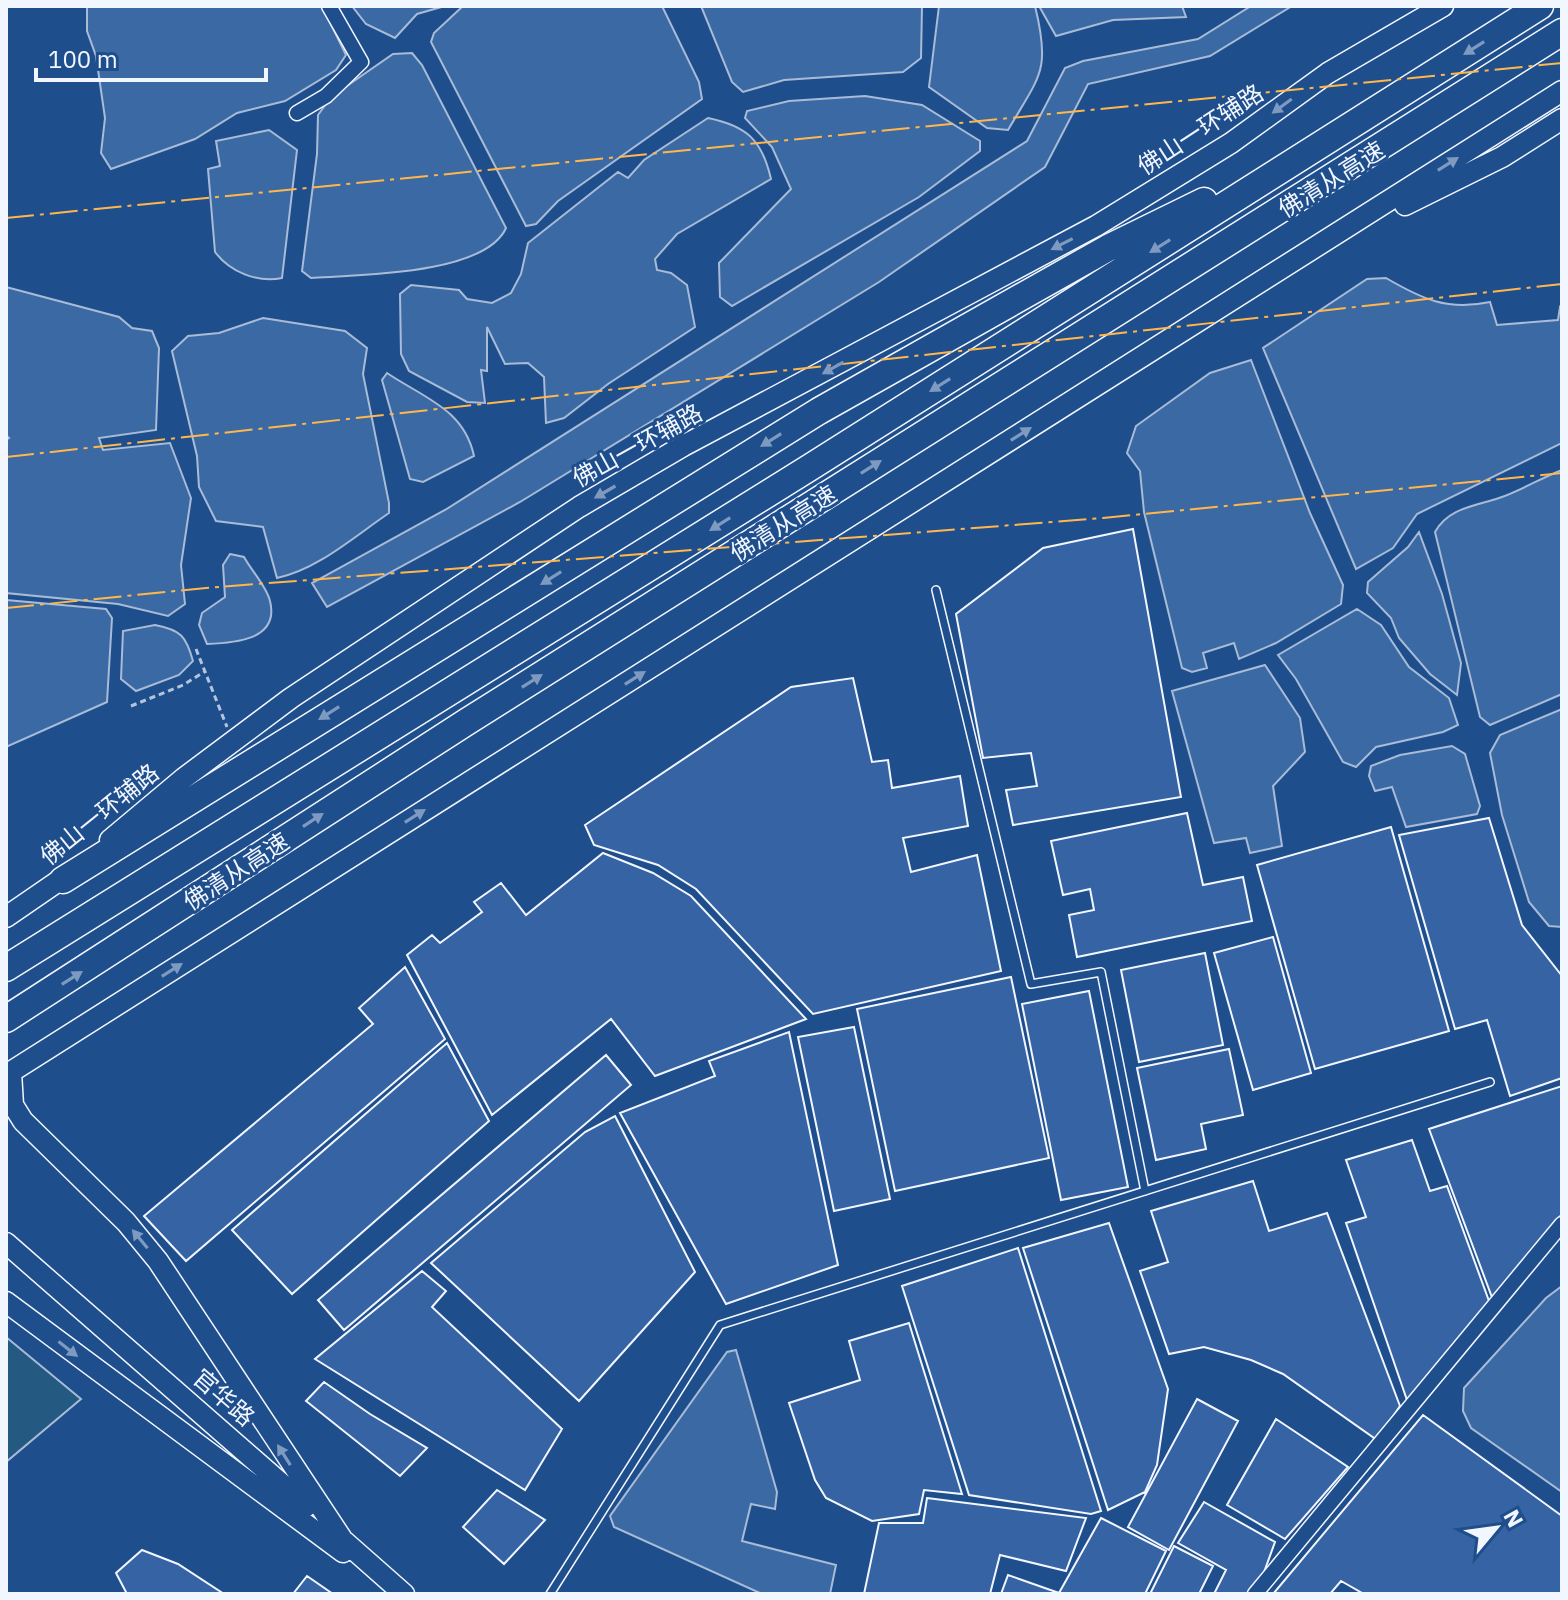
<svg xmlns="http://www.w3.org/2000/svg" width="1568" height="1600" font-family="'IBM Plex Sans','Noto Sans SC',sans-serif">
	<rect width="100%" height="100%" fill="#1f4e8c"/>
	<path fill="#245a82" stroke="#a8bbd7" stroke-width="2" d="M6 1337 81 1399 6 1462Z"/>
	<path fill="#3b69a3" stroke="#a8bbd7" stroke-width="2" d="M87 6H322L346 55 336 70 285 101 237 113 195 139 111 169 101 153 105 118 96 56 87 31Z
		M352 6H445L417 14 395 38 366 24Z
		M463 6H662L699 82 702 99 558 201 536 224 526 226 431 42 434 33Z
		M701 6H922L921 58 903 72 784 80 743 92 732 82Z
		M939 6H1035C1051 71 1040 75 1008 130L987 128 929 87Z
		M1039 6H1182L1186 17 1113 20 1056 36Z
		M1251 6H1292L1210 56 1088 84 1045 167 879 282 520 502 327 607 312 583 445 510 1027 141 1065 68 1083 61 1198 39Z
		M412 53 422 65 506 228C485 275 357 275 311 278L302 271 317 154 318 115 331 97 393 54Z
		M865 96 922 105 980 141V151L919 197 732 306 720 297 719 263 791 189 772 147 745 118 747 111 789 101Z
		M708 118C747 126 762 140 771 179L677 234 655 259 657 270 671 273 687 285 695 327 608 384 564 418 546 423 544 377 528 363 505 364 487 327V371L481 370 485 403 467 402 409 371 401 354 400 294 411 285 459 290 467 299 492 303 511 293 521 274 528 243 618 172 628 178 644 160Z
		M269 130 297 150 282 278C257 283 230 272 215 252L208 169 220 166 216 141Z
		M1386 278C1422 299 1447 311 1490 302L1497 325 1558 320 1560 307 1562 309V443L1417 514 1393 548 1356 569 1263 348 1367 279Z
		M6 287 119 317 132 328 152 331 159 348 156 430 99 438 103 450 170 443 191 498 181 565 185 604 168 616 118 604 6 593V440L9 438 6 435Z
		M263 318 345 331 367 348 363 374 389 503V513C355 536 317 570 277 578L263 527 216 521 199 487 197 456 172 351 188 336 219 333Z
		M1251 360 1310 513 1343 585 1341 604 1276 643 1239 659 1234 643 1203 653 1207 668 1192 672 1182 668 1144 512 1140 471 1127 453 1136 426 1210 373Z
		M387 373C424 398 464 409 474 456L423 482 410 479 382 380Z
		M1562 470V694L1490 725 1480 717 1435 532C1448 508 1475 506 1499 498 1520 491 1541 478 1562 470Z
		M1419 532 1442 594 1461 663 1457 695 1430 674 1399 638 1391 618 1367 593 1368 582 1408 547Z
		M230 554 244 557C251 570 267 587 270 601 280 641 232 643 207 644L199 625 202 613 225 597 223 565Z
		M6 600 106 609 112 618 107 702 6 747Z
		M1357 609 1381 625 1409 667 1449 698 1458 725 1443 732 1376 747 1356 767 1343 762 1296 679 1278 655Z
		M155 625C181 630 186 636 193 661L179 675 136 691 121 679 123 631Z
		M1265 665 1300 718 1305 752 1273 786 1282 846 1250 853 1246 838 1214 843 1172 691Z
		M1562 709V927L1549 926 1529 902 1502 815 1490 753 1500 735Z
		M1452 746 1465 754 1480 806 1477 814 1406 827 1392 787 1375 791 1369 776 1371 766 1400 755Z
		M1562 1286V1492L1471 1428 1463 1411 1464 1388 1546 1298Z
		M736 1350 777 1492 775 1509 751 1504 742 1541 836 1565 830 1594H762L614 1527 610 1516 727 1352Z"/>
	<path fill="#3563a3" stroke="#f2f6ff" stroke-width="2" d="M1133 529 1181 797 1013 825 1006 790 1037 786 1031 753 983 758 956 614 1043 548Z
		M853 678 872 762 888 760 892 788 960 776 968 826 903 838 911 872 977 855 1001 971 813 1014 696 889 658 865 594 845 585 825 791 687Z
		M1187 813 1203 885 1243 877 1252 921 1077 957 1069 915 1094 910 1090 889 1063 895 1051 841Z
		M1489 818 1522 925 1562 976V1078L1510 1096 1487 1020 1455 1029 1399 835Z
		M1391 827 1449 1031 1315 1069 1257 865Z
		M603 853 653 873 691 896 806 1019 655 1076 611 1019 492 1115 407 955 432 935 440 943 482 912 474 902 501 883 526 915Z
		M1273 937 1311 1073 1253 1090 1214 953Z
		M1205 953 1223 1045 1139 1062 1121 970Z
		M405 967 445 1039 186 1261 144 1216 373 1024 359 1008Z
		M1011 977 1049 1158 895 1191 857 1009Z
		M1089 991 1128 1187 1061 1200 1022 1004Z
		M854 1027 890 1199 834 1211 798 1037Z
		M789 1032 838 1265 726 1304 620 1113 715 1076 709 1061Z
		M447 1043 489 1121 292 1294 232 1230Z
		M1229 1049 1243 1115 1201 1124 1206 1149 1156 1160 1137 1068Z
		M606 1055 631 1085 344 1330 318 1300Z
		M1562 1086V1214L1493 1300 1429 1129Z
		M615 1116 695 1272 579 1401 431 1263 585 1132Z
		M1412 1140 1430 1191 1447 1186 1489 1301 1408 1403 1346 1223 1366 1217 1346 1160Z
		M1253 1181 1269 1231 1327 1213 1400 1406 1377 1440 1283 1374 1251 1360 1204 1347 1169 1354 1140 1271 1168 1262 1151 1211Z
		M1109 1223 1168 1389 1157 1465 1145 1492 1108 1510 1023 1248Z
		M1018 1248 1101 1511 1091 1514 969 1495 902 1286Z
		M422 1271 446 1291 432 1307 562 1429 525 1490 315 1359Z
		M909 1323 962 1494 924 1490 919 1514 872 1521 826 1498 815 1480 789 1403 860 1380 849 1341Z
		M324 1382 370 1414 427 1448 400 1476 306 1401Z
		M1197 1399 1238 1421 1169 1550 1128 1527Z
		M1423 1415 1562 1516V1594H1364L1341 1581 1330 1594H1273Z
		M1276 1419 1348 1467 1285 1539 1227 1505Z
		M497 1490 545 1520 504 1564 463 1527Z
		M927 1498 1086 1518 1066 1571 1000 1555 990 1594H864L879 1523H923Z
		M1204 1502 1275 1542 1263 1575 1248 1594H1214L1226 1570 1178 1543Z
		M1101 1518 1166 1551 1145 1594H1001L1008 1575 1059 1593Z
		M1174 1546 1213 1566 1199 1594H1150Z
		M142 1550 178 1564 224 1594H127L116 1573Z
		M307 1576 333 1594H293Z"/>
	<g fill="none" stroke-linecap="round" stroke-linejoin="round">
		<g stroke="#f2f6ff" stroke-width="10">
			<path id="service" d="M936 590 1031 984 1101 972 1145 1191
				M550 1594 720 1325 1490 1082"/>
		</g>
		<g stroke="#f2f6ff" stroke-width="17">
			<path id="minor" d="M297 113 326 96 361 62 329 6
				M1255 1594 1562 1224"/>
		</g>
		<g stroke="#f2f6ff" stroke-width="23">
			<path id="secondary" d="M1405 205 1502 157 1562 119
				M110 840 184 778 291 698 579 507 683 446 1096 226 1231 143 1328 73 1443 6
				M6 917 73 871
				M11 1072 13 1105 23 1121 126 1222 158 1261 344 1542
				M6 1075 1562 91
				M6 1243 307 1506
				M6 1302 343 1552
				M336 1534 404 1594"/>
		</g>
		<g stroke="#f2f6ff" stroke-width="29">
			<path id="motorway" d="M63 880 819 411 1108 248 1204 201
				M6 968 809 468 1540 6
				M6 1019 468 721 1562 32"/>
		</g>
		<path stroke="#b3c4dc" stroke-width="3" stroke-dasharray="6 4" stroke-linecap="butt" d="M196 649 227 727
			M131 706 183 685 204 672"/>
		<use href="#service" stroke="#1f4e8c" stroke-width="7"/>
		<use href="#minor" stroke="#1f4e8c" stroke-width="14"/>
		<use href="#secondary" stroke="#1f4e8c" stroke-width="20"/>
		<use href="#motorway" stroke="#1f4e8c" stroke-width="26"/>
		<path stroke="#ffb74d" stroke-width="2" stroke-dasharray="28 6 4 6" stroke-linecap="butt" d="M6 218 1562 63
			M6 457 1562 284
			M6 608 206 588 1103 518 1562 473"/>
	</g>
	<defs><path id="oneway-solid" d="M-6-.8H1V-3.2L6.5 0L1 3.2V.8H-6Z" transform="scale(2)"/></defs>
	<g fill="#7e9ac0">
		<use href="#oneway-solid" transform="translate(1474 48) rotate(148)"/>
		<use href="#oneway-solid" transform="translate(1282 106) rotate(144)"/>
		<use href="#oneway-solid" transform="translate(1448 164) rotate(-32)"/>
		<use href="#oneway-solid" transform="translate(1062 244) rotate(153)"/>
		<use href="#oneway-solid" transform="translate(1160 246) rotate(148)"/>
		<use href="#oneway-solid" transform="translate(833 368) rotate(151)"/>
		<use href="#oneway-solid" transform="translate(940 385) rotate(148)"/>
		<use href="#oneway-solid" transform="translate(1021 434) rotate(-32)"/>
		<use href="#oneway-solid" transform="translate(771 440) rotate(148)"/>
		<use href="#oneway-solid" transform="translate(871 467) rotate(-32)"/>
		<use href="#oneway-solid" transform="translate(605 492) rotate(150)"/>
		<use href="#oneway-solid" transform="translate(720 524) rotate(148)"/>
		<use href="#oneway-solid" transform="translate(551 578) rotate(148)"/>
		<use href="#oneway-solid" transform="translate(635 678) rotate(-32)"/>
		<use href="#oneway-solid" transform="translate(532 681) rotate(-32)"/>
		<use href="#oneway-solid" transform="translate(329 713) rotate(148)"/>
		<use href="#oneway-solid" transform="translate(415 816) rotate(-32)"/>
		<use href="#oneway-solid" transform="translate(313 820) rotate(-33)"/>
		<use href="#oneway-solid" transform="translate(172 970) rotate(-32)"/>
		<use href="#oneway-solid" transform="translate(72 978) rotate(-32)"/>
		<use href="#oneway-solid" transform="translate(140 1239) rotate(-129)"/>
		<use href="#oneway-solid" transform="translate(68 1349) rotate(38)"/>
		<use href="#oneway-solid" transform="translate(284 1455) rotate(-122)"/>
	</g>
	<g text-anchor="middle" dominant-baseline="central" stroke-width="6" stroke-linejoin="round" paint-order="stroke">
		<g font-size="24" fill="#f2f6ff" stroke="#1f4e8c">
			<text transform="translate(1200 129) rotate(-33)">佛山一环辅路</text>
			<text transform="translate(1331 179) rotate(-32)">佛清从高速</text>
			<text transform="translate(637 445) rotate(-29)">佛山一环辅路</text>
			<text transform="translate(783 523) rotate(-32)">佛清从高速</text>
			<text transform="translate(99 814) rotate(-39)">佛山一环辅路</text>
			<text transform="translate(236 871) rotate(-33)">佛清从高速</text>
			<text transform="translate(224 1397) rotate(41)">官华路</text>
		</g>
	</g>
	<rect width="1568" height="1600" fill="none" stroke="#f2f6ff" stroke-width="16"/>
	<g transform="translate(1496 1528) rotate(61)" stroke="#1f4e8c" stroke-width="6" paint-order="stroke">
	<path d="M0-6L14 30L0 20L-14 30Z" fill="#f2f6ff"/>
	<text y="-12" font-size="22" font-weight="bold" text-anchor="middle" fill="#f2f6ff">N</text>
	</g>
	<path d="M36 68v12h230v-12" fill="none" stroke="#f2f6ff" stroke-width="4"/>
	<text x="48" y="68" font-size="24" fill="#f2f6ff" stroke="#1f4e8c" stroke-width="6" paint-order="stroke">100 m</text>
</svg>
